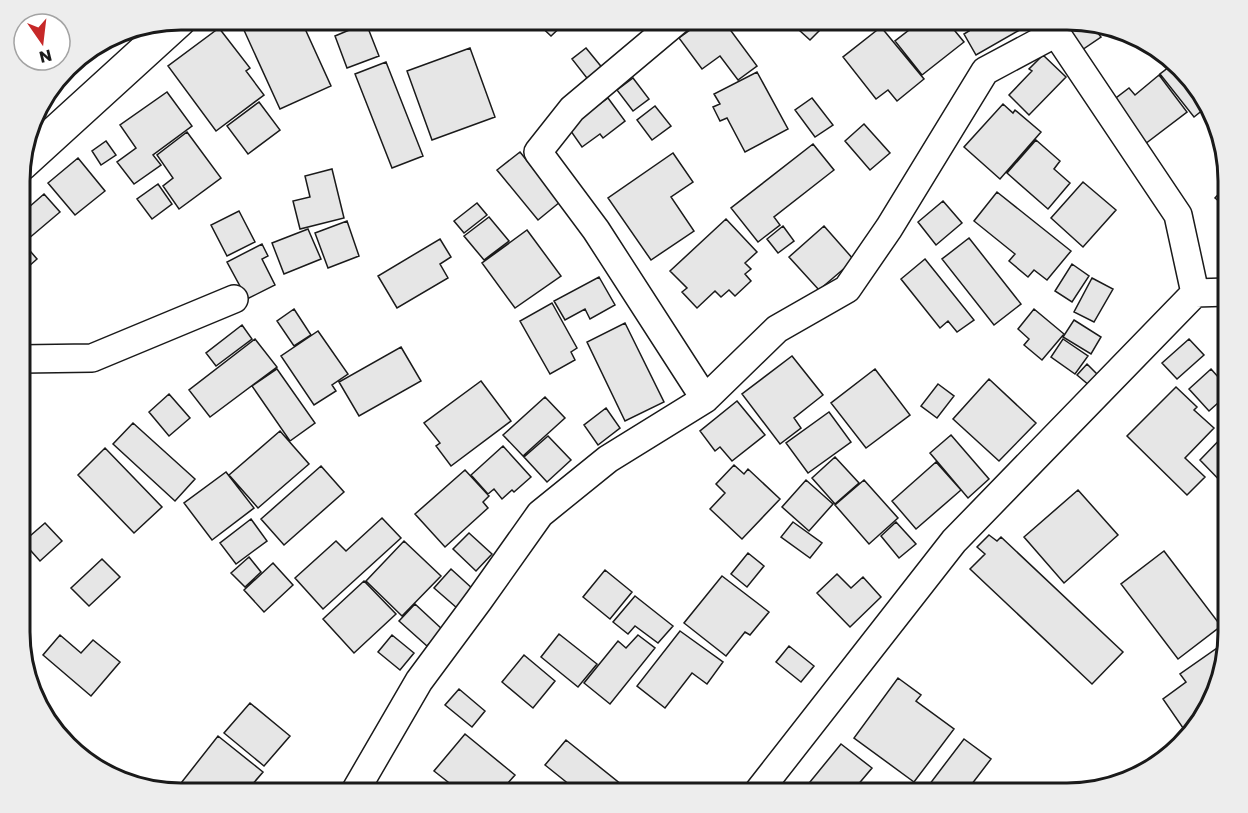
<svg xmlns="http://www.w3.org/2000/svg" width="1248" height="813" font-family="Poppins,sans-serif">
	<rect width="100%" height="100%" fill="#fff"/>
	<path fill="#e6e6e6" stroke="#1a1a1a" stroke-width="1.5" d="M262 20H301L331 86 280 109 243 28Z
		M534 20H568L551 36Z
		M704 20H723L757 66 738 80 720 56 702 69 679 38Z
		M788 20H830L810 40Z
		M922 20H946L964 42 922 75 895 41Z
		M962 20H1037L976 55 964 34 969 31Z
		M1054 20H1068L1094 28 1101 37 1076 54Z
		M366 23 379 56 347 68 335 36Z
		M881 27 924 79 897 101 888 90 876 99 843 57Z
		M219 28 250 68 246 71 264 95 216 131 168 66Z
		M1144 43 1157 47 1167 58 1164 61Z
		M470 48 495 117 432 140 407 71Z
		M586 48 604 70 590 82 572 59Z
		M1043 55 1066 77 1029 115 1009 95 1032 71 1029 69Z
		M386 62 423 156 392 168 355 74Z
		M1173 64 1207 100 1209 105 1194 117 1160 74Z
		M757 72 788 129 745 152 727 118 720 121 713 107 720 104 714 94Z
		M1159 75 1187 112 1145 144 1112 101 1129 88 1135 95Z
		M633 78 649 99 633 111 617 90Z
		M167 92 192 126 153 155 161 165 134 184 117 162 136 148 120 125Z
		M608 98 625 121 603 138 600 134 582 147 568 127Z
		M812 98 833 125 815 137 795 110Z
		M259 102 280 130 248 154 227 126Z
		M1003 104 1013 113 1015 110 1041 132 1000 179 964 147Z
		M655 106 671 126 652 140 637 120Z
		M864 124 890 153 870 170 845 141Z
		M187 132 221 178 179 209 163 186 173 178 157 155Z
		M1036 140 1060 161 1054 169 1070 183 1048 209 1007 173Z
		M106 141 116 155 101 165 92 151Z
		M813 144 834 170 774 217 780 225 758 242 731 208Z
		M520 152 560 202 538 220 497 170Z
		M673 153 693 182 671 197 694 231 651 260 608 198Z
		M78 158 105 191 75 215 48 183Z
		M332 169 344 218 300 229 293 201 310 197 305 176Z
		M1083 182 1116 210 1083 247 1051 218Z
		M158 184 172 204 152 219 137 199Z
		M1228 184V209L1215 198Z
		M997 192 1071 251 1047 280 1034 270 1028 277 1009 261 1015 254 974 221Z
		M44 194 60 212 21 245V214Z
		M943 201 962 223 936 245 918 222Z
		M477 203 487 215 464 233 454 221Z
		M239 211 255 242 227 256 211 225Z
		M489 217 509 241 484 260 464 236Z
		M726 219 757 252 745 263 751 269 745 274 751 281 735 296 729 290 721 297 715 291 697 308 682 292 687 288 670 271Z
		M347 221 359 256 328 268 315 233Z
		M783 226 794 241 778 253 767 239Z
		M824 226 854 260 819 290 789 257Z
		M308 229 321 259 284 274 272 243Z
		M527 230 561 276 515 308 482 263Z
		M969 238 1021 304 994 325 942 259Z
		M440 239 451 257 440 264 448 278 397 308 378 276Z
		M262 244 268 256 262 259 275 285 247 299 227 262Z
		M25 245 37 259 28 267 21 259V249Z
		M925 259 974 320 957 332 948 321 940 328 901 279Z
		M1072 264 1089 276 1072 302 1055 291Z
		M599 277 615 305 590 319 585 309 565 320 554 301Z
		M1092 278 1113 289 1094 322 1074 312Z
		M552 303 577 348 571 352 575 360 550 374 520 321Z
		M294 309 311 335 294 346 277 321Z
		M1034 309 1064 334 1042 360 1024 345 1029 339 1018 329Z
		M1074 320 1101 337 1091 354 1063 337Z
		M625 323 664 402 625 421 587 342Z
		M242 325 252 339 216 366 206 353Z
		M318 331 348 374 332 385 336 391 314 405 281 356Z
		M255 339 277 367 210 417 189 390Z
		M1063 339 1088 356 1075 374 1051 357Z
		M1189 339 1204 355 1177 379 1162 363Z
		M401 347 421 381 359 416 339 382Z
		M792 356 823 395 794 418 801 428 780 444 742 394Z
		M1087 364 1099 376 1090 386 1077 375Z
		M277 369 315 423 290 441 252 386Z
		M875 369 910 415 866 448 831 403Z
		M1211 369 1228 388V394L1209 411 1189 389Z
		M989 379 1036 423 999 461 953 419Z
		M481 381 511 421 451 466 436 446 440 443 424 423Z
		M938 384 954 396 937 418 921 406Z
		M1176 387 1197 407 1194 410 1214 428 1185 458 1205 477 1187 495 1127 436Z
		M169 394 190 418 169 436 149 412Z
		M545 397 565 418 523 456 503 435Z
		M737 401 765 435 732 461 720 447 715 451 700 431Z
		M606 408 620 428 598 445 584 425Z
		M829 412 851 442 808 473 786 443Z
		M133 423 195 479 175 501 113 444Z
		M280 431 309 464 258 508 229 475Z
		M1228 431V489L1200 460Z
		M951 435 989 479 968 498 930 453Z
		M548 436 571 460 547 482 524 457Z
		M503 446 531 477 514 492 512 490 502 499 494 489 488 494 471 475Z
		M105 448 162 507 134 533 78 475Z
		M835 457 859 483 835 504 812 478Z
		M936 462 961 490 916 529 892 501Z
		M734 465 744 474 748 469 780 499 742 539 710 509 725 493 716 484Z
		M321 466 344 492 284 545 261 519Z
		M465 470 489 496 483 502 488 508 445 547 415 514Z
		M226 472 254 508 212 540 184 503Z
		M806 480 833 504 809 531 782 507Z
		M864 480 898 518 869 544 835 505Z
		M1078 490 1118 535 1064 583 1024 537Z
		M382 518 401 538 323 609 295 578 336 541 346 551Z
		M251 519 267 541 236 564 220 543Z
		M793 522 822 543 810 558 781 537Z
		M896 522 916 544 899 558 881 536Z
		M45 523 62 541 40 561 23 542Z
		M469 533 492 554 476 571 453 549Z
		M989 535 997 541 1001 537 1123 652 1092 684 970 569 985 554 977 547Z
		M404 541 441 576 402 616 366 581Z
		M1164 551 1221 626 1178 659 1121 584Z
		M748 553 764 566 747 587 731 574Z
		M249 557 261 572 245 587 231 573Z
		M102 559 120 577 89 606 71 588Z
		M273 563 293 585 264 612 244 590Z
		M451 569 474 590 457 608 434 588Z
		M605 570 632 592 610 619 583 597Z
		M837 574 851 588 863 577 881 597 850 627 817 593Z
		M722 576 769 612 750 635 745 632 726 656 684 623Z
		M364 581 396 614 354 653 323 619Z
		M635 596 673 626 658 643 635 626 628 634 613 622Z
		M415 604 443 630 427 646 399 621Z
		M680 631 723 662 707 684 692 673 665 708 637 686Z
		M559 634 597 664 578 687 541 657Z
		M60 635 81 653 93 640 120 662 91 696 43 655Z
		M392 635 414 653 400 670 378 652Z
		M638 635 655 648 610 704 584 683 618 641 626 648Z
		M789 646 814 666 801 682 776 662Z
		M1220 646 1225 652 1204 713 1183 728 1163 699 1186 682 1180 674Z
		M524 655 555 681 533 708 502 682Z
		M898 678 921 695 916 701 954 729 914 782 854 738Z
		M459 689 485 711 472 727 445 705Z
		M250 703 290 736 264 766 224 733Z
		M465 734 515 775 499 793H462L434 771Z
		M218 736 263 772 245 793H180L174 792Z
		M964 739 991 759 965 793H940L929 785Z
		M566 740 632 793H580L545 765Z
		M841 744 872 768 851 793H801Z
		M917 783 929 793H908Z"/>
	<g fill="none" stroke-linecap="round" stroke-linejoin="round">
		<g stroke="#1a1a1a" stroke-width="30">
			<path id="minor" d="M678 20 572 109 538 152 596 230 705 399
				M1052 20 1056 33 1178 215 1195 293 1228 292
				M21 359 92 358 234 299
				M354 793 419 681 479 600 540 514 608 459 705 399 777 329 847 289 889 228 985 71 1056 33
				M757 793 954 541 1195 293"/>
		</g>
		<g stroke="#1a1a1a" stroke-width="36">
			<path id="secondary" d="M21 164 179 20"/>
		</g>
		<use href="#minor" stroke="#fff" stroke-width="27"/>
		<use href="#secondary" stroke="#fff" stroke-width="33"/>
	</g>
	<path d="M0 0H1248V813H0ZM181 30H1067A151 151 0 0 1 1218 181V632A151 151 0 0 1 1067 783H181A151 151 0 0 1 30 632V181A151 151 0 0 1 181 30Z" fill="#ededed" fill-rule="evenodd"/>
	<path fill="none" stroke="#1a1a1a" stroke-width="3" d="M181 30H1067A151 151 0 0 1 1218 181V632A151 151 0 0 1 1067 783H181A151 151 0 0 1 30 632V181A151 151 0 0 1 181 30Z"/>
	<g transform="translate(42 42) rotate(166)"><circle r="28" fill="#ffffff" stroke="#a3a3a3" stroke-width="1.5"/>
	<path d="M0-4.5L10 22L0 15L-10 22Z" fill="#c62828"/>
	<text y="-9" font-size="16" font-weight="bold" text-anchor="middle" fill="#1a1a1a">N</text>
	</g>
</svg>
